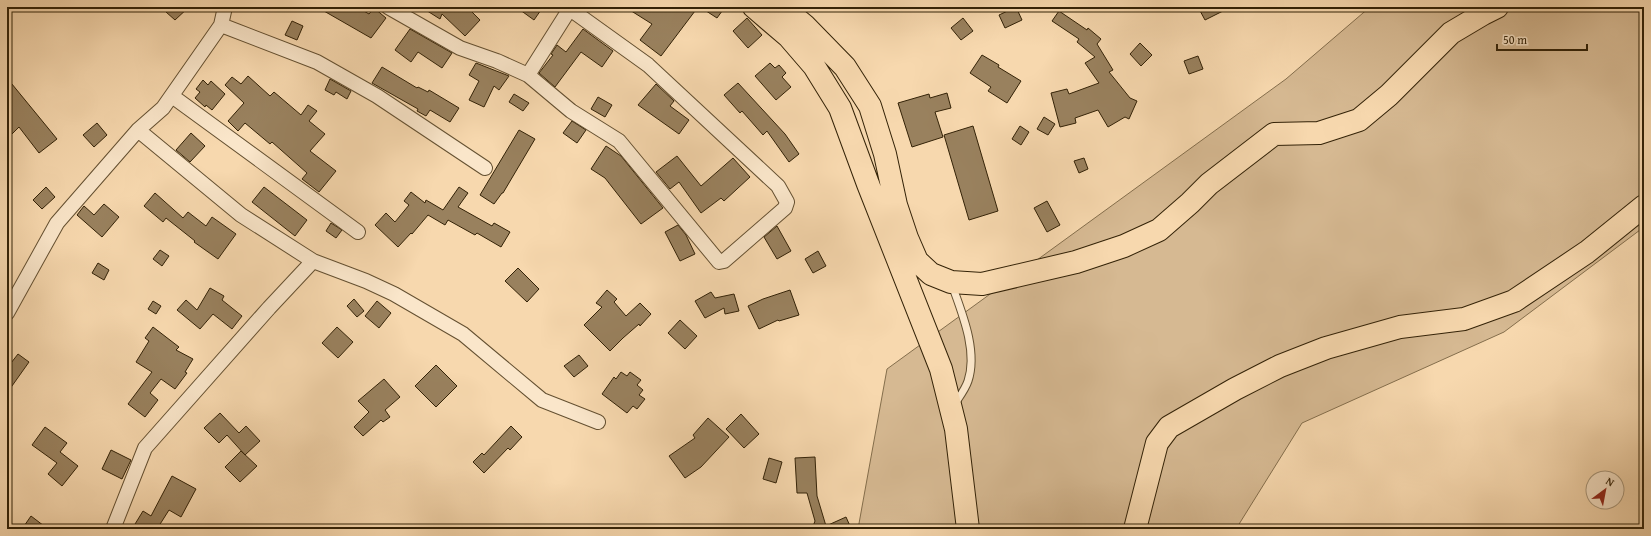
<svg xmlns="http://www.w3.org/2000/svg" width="1651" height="536" font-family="'Gentium Book Plus',serif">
	<rect width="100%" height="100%" fill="#f7d8ae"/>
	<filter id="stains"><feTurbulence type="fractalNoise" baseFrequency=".005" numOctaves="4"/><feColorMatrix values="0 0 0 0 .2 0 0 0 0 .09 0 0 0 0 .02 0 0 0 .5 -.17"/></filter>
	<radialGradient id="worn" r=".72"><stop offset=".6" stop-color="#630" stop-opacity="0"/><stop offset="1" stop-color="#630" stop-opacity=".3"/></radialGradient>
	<path fill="#d6b992" stroke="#846e4c" d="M1370 7H1644V227L1504 332 1302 423 1236 529H858L887 369 1286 79Z"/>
	<path fill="#99815e" stroke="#332207" d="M171 7H189L175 20 166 12Z
		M317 7H357L369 14 374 8 386 18 371 38Z
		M421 7H467L480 20 465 36 442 14 440 19Z
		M516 7H543L534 20Z
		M625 7H698L661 56 640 40 652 24Z
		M700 7H725L717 18Z
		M1016 7 1022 20 1005 28 999 15Z
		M1198 7H1231L1205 20Z
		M1059 11 1087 30 1088 28 1101 39 1097 44 1113 70 1109 72 1130 98 1137 101 1129 119 1125 117 1108 127 1098 110 1075 118 1076 123 1060 127 1051 93 1067 89 1069 94 1099 83 1085 63 1095 57 1077 42 1079 39 1052 21Z
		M747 18 762 35 748 48 733 31Z
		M963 18 973 31 961 40 951 28Z
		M292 21 303 26 297 40 285 35Z
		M410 29 452 53 442 68 418 52 411 62 395 50Z
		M583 29 613 51 602 67 581 52 555 87 539 73 553 55 551 54 557 45 566 52Z
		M1140 43 1152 55 1141 66 1130 54Z
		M982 55 999 65 998 67 1021 81 1007 103 988 91 991 87 970 73Z
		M1198 56 1203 69 1189 74 1184 61Z
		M476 63 509 76 499 90 494 86 484 107 469 100 479 81 469 75Z
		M770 63 775 68 779 65 786 73 782 77 791 87 776 100 755 76Z
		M382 67 417 88 418 87 428 92 429 90 459 108 450 122 430 110 426 116 417 111 418 109 372 83Z
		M248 76 270 96 274 92 301 115 308 105 317 111 309 121 325 134 310 151 336 171 319 192 302 179 307 173 272 142 270 144 245 123 238 131 228 121 244 103 225 85 232 77 241 84Z
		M7 78 57 139 39 153 19 127 7 139Z
		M330 79 351 91 347 99 336 92 334 95 325 90Z
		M203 80 208 85 211 81 225 94 212 110 206 105 205 107 195 98 200 92 196 89Z
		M738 83 785 134 799 154 789 162 767 131 763 135 742 111 740 113 724 95Z
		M656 84 674 101 670 106 689 120 679 134 638 105Z
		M947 93 951 108 935 112 943 137 912 147 898 103 929 94 930 98Z
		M514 94 529 103 523 111 509 102Z
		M598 97 612 105 605 117 591 109Z
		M1044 117 1055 124 1048 135 1037 129Z
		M572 121 586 130 577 143 563 133Z
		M97 123 107 135 94 147 83 135Z
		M973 126 998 211 969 220 944 135Z
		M1020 126 1029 132 1021 145 1012 139Z
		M519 130 535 139 503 193H502L494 204 480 195Z
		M191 133 205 146 190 162 176 150Z
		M606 146 621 156 663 208 641 224 605 178 591 169Z
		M677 156 701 186 733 158 750 177 724 201 721 198 701 213 679 182 670 189 656 172Z
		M1084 158 1088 169 1079 173 1074 161Z
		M46 187 55 197 42 209 33 200Z
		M264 187 307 220 295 236 252 202Z
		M459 187 468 193 458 207 492 226 494 223 510 232 501 247 477 233 475 235 448 220 445 225 428 215 412 234 411 233 398 247 375 225 386 213 395 222 409 205 404 201 411 192 425 203 426 200 443 210Z
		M155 193 183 218 188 212 206 226 212 217 236 234 218 259 194 242 195 241 166 218 163 222 144 206Z
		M1047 201 1060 225 1047 232 1034 208Z
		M104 204 119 217 102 237 77 215 84 206 94 215Z
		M331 223 342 230 336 238 326 231Z
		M678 225 686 235 695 254 680 261 665 232Z
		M777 226 791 251 777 259 764 237Z
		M160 250 169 256 162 266 153 259Z
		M818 251 826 266 813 273 805 259Z
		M98 263 109 270 104 280 92 273Z
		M518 268 539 289 527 302 505 281Z
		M210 288 224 296 222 300 242 316 232 329 213 314 200 329 177 310 186 300 197 310Z
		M607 290 617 299 614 302 626 316 640 303 651 314 640 326 639 324 623 338 610 351 584 325 602 307 596 303Z
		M790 290 799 315 779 321 778 320 759 329 748 306 763 299Z
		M711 292 715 298 734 294 739 311 725 314 724 308 705 318 695 301Z
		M354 299 364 311 357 317 347 306Z
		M153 301 161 306 156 314 148 309Z
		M377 301 391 313 379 328 365 316Z
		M680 320 697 336 685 349 668 333Z
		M153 327 179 347 176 350 193 359 185 372 187 373 175 389 161 379 150 393 158 400 145 417 128 404 152 372 136 362 149 341 145 338Z
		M337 327 353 342 338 358 322 343Z
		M18 354 29 362 7 393V360L11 363Z
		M579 355 588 366 574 377 564 366Z
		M436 365 457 386 436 407 415 386Z
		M621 372 627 376 630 372 641 380 637 385 643 390 639 395 645 399 637 409 633 406 627 413 602 394 614 377 616 379Z
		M384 379 400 397 385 410 390 417 383 422 381 420 363 436 354 427 369 412 358 401Z
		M220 413 239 433 246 426 260 441 245 455 227 435 219 443 204 428Z
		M741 414 759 434 744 448 726 429Z
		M708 418 729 437 701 467 685 478 669 456 695 438 693 435Z
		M511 426 522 437 510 450 508 448 484 473 473 462 482 453 484 455Z
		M45 427 67 443 60 452 78 466 62 486 48 474 57 463 32 445Z
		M111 450 131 460 122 479 102 469Z
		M241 451 257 466 240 482 225 467Z
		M815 457 817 496 826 526 846 517 850 526 844 529H812L815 521 807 493H797L795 458Z
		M769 458 782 462 776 483 763 479Z
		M172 476 196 489 181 517 169 510 157 529H132L143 511 151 516Z
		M31 516 48 529H22Z"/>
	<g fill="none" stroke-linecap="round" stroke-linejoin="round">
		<g stroke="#645031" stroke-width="9">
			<path id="service" d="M952 285C962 313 978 351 968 381 965 390 959 397 954 405"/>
		</g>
		<g stroke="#645031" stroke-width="16">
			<path id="minor" d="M388 7 460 48 497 61 528 75 571 7
				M221 25 317 62 377 96 485 168
				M528 75 571 111 619 141 719 262 724 261 785 208 787 202 778 186 648 65 570 9
				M172 96 358 232
				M138 130 241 215 313 261 366 281 394 294 463 334 542 400 598 422
				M7 313 57 223 138 130 163 108 221 25 225 7
				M113 529 145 448 269 308 313 261"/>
		</g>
		<g stroke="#332207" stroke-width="24">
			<path id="trunk" d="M754 7 789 37 814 66 840 108 868 184 941 369 956 429 968 529
				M782 7 804 25 845 67 870 106 885 154 896 205 907 238 917 261 931 274 951 282 982 284 1076 262 1124 246 1159 230 1190 203 1209 184 1274 134 1319 133 1359 120 1389 95 1451 33 1483 14 1497 7
				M1135 529 1157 443 1169 427 1235 389 1280 366 1326 348 1400 327 1464 319 1514 301 1587 252 1644 206"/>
		</g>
		<use href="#service" stroke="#fae6ca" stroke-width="7"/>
		<use href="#minor" stroke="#fae6ca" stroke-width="14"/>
		<use href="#trunk" stroke="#f7d8ae" stroke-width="22"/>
	</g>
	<rect width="1651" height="536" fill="none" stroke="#f7d8ae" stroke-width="24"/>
	<rect x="8" y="8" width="1635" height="520" fill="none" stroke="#332207" stroke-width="2"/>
	<rect x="12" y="12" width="1627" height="512" fill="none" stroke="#332207"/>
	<g transform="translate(1605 490) rotate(32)"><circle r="19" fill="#fae6ca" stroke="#aa987c"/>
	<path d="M0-3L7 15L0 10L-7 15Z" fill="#8f2418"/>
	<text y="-6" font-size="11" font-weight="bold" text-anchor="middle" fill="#332207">N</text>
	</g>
	<path d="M1497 44v6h90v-6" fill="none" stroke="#332207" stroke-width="2"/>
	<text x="1503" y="44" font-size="12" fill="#332207" stroke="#fae6ca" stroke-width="3" paint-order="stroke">50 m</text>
	<rect width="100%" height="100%" filter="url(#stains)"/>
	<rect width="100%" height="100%" fill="url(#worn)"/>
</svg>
